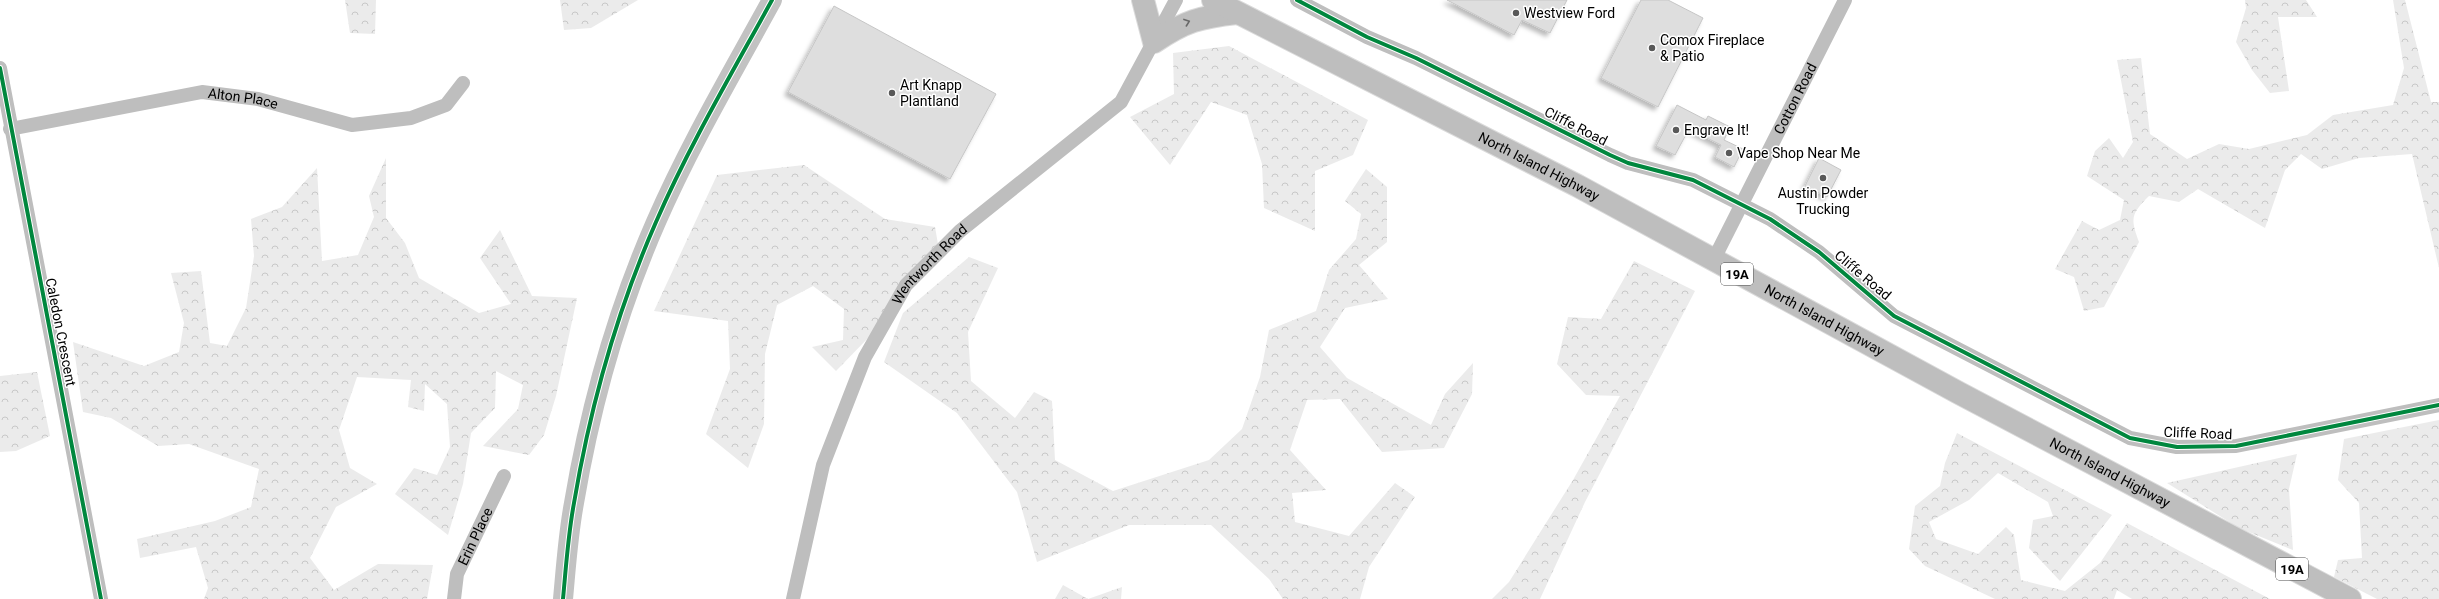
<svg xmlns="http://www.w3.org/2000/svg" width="2439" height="599" font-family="Roboto,sans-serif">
	<defs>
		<pattern id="forest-crowns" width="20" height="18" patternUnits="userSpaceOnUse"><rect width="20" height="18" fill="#ebebeb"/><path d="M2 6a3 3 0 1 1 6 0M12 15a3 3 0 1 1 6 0" fill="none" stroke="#c8c8c8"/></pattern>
		<filter id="shadow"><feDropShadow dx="-3.5" dy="3.5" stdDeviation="2" flood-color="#0004"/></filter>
	</defs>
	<rect width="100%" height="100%" fill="#fff"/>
	<path fill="url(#forest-crowns)" d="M345 0H376L375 34 350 33Z
		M560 0H638L591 28 564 30Z
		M2245 0H2306L2317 17H2278L2289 91 2270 93 2252 70 2236 42 2246 8Z
		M2393 0H2405L2431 102H2439V268L2412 154 2359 158 2322 169 2301 154 2285 170 2265 228 2198 189 2179 202 2149 196C2131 214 2130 218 2139 242L2104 307 2084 311 2074 277 2055 269 2082 221 2099 230 2120 220 2124 200 2087 176 2095 151 2109 138 2123 158 2133 142 2117 60 2141 58 2150 134 2187 159 2219 144 2249 149 2307 135 2333 115 2393 105 2404 68Z
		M1229 46 1368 120 1353 155 1315 171V231L1264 208 1262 164 1247 115 1211 102 1170 165 1130 117 1174 94 1173 53Z
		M386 158V218L405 243 419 278 479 313 511 304 480 258 500 230 532 296 577 298 556 396 544 435 529 455 483 446 518 409 523 385 496 371 495 408 471 433 463 484 448 535 395 494 414 468 437 475 450 447 447 404 425 384 424 411 408 407 411 380 357 377 339 430 350 468 377 484 336 507 310 558 334 590 378 564 433 565 427 599H204L208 588 196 547 140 558 137 539 215 521 251 507 259 469 189 444 158 446 111 418 83 412 73 342 144 366 179 352 184 323 171 273 201 271 210 343 227 346 246 308 254 256 251 219 282 207 317 168 322 261 358 255 374 217 369 196Z
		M804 165 885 219 935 227 939 250 870 336 836 371 812 347 843 340 844 309 813 286 777 305 765 354 764 424 748 468 706 434 730 369 728 321 654 311 717 175Z
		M1366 169 1387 187V242L1359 265 1388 299 1345 308 1320 347 1347 378 1431 425 1445 394 1473 363 1472 394 1444 448 1382 452 1340 399 1307 400 1290 450 1326 490 1292 493 1295 522 1349 536 1395 483 1415 497 1369 567 1360 599H1283L1269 579 1211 525H1129L1037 562 1017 492 957 413 884 362 903 313 969 257 998 268 968 332 971 381 1015 418 1034 392 1052 401 1055 460 1113 491 1209 460 1242 429 1260 377 1269 330 1316 311 1329 270 1356 239 1361 214 1345 201Z
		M1634 261 1695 291 1585 502 1540 599H1492L1509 582 1573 480 1620 396 1586 395 1557 364 1568 317 1601 319Z
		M37 372 50 436 16 451 0 452V376Z
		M2439 420V599H2377L2334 577 2338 560 2362 558 2359 503 2338 480 2344 439Z
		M1957 433 2112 515 2060 581 2029 548 2033 520 2053 516 2048 502 1998 473 1969 500 1929 522 1936 539 1978 554 2006 527 2014 535 2021 580 2065 591 2100 563 2127 523 2270 599H2132L2117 590 2114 599H1995L1925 566 1909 549 1915 506 1940 486 1945 463Z
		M2297 454 2289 489 2293 550 2239 528 2167 483Z
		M1063 585 1088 599 1122 587 1121 599H1055Z"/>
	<path fill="#dedede" stroke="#c6c6c6" filter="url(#shadow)" d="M1447 0H1567L1550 33 1522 20 1514 35Z
		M1641 0H1668L1703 18 1658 107 1601 78Z
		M834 6 996 94 950 179 788 92Z
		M1677 105 1706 120 1708 116 1730 127 1724 140 1743 149 1734 167 1715 157 1721 145 1689 129 1675 155 1656 146Z
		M1819 158 1841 170 1827 197 1805 186Z"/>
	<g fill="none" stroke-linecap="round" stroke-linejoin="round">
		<g stroke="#dbdbdb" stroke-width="24">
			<g id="primary">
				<path d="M1143 0 1154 42C1185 21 1200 17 1237 13"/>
				<path id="s5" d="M1213 0 1578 186 1959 393 2350 599"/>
			</g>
		</g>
		<g stroke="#bebebe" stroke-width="14">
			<path d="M1297 0 1367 37 1416 58 1610 155 1628 163 1693 180 1770 219 1819 252 1894 316 2130 438 2177 447 2236 446 2439 405"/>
			<path d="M0 68 101 599"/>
			<path id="s1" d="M10 129 202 92 258 99 352 125 411 118 446 105 463 83"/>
			<path id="s2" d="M1713 261 1845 0"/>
			<path id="s3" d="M454 599 457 574 504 476"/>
			<path id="s4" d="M793 599 823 465 865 357 906 285 960 231 1121 102 1176 0"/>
		</g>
		<path stroke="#c2c2c2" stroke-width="20" d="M563 599C566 567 568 535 574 503 590 408 617 311 656 222 689 146 732 73 772 0"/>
		<use href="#primary" stroke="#bebebe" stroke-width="22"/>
		<g stroke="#fff" stroke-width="6">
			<path id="cycleway" d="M1297 0 1367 37 1416 58 1610 155 1628 163 1693 180 1770 219 1819 252 1894 316 2130 438 2177 447 2236 446 2439 405
				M0 68 101 599
				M563 599C566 567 568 535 574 503 590 408 617 311 656 222 689 146 732 73 772 0"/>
		</g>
		<use href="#cycleway" stroke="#00873e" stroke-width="4"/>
	</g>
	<defs><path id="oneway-chevron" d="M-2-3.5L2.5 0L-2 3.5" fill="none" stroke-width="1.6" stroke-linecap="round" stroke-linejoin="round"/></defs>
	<use stroke="#686868" href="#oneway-chevron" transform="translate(1187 22) rotate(-20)"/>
	<g fill="#595959" stroke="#fff" stroke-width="1.5">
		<circle cx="1516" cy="13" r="4"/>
		<circle cx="1652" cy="48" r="4"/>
		<circle cx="892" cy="93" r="4"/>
		<circle cx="1676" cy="130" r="4"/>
		<circle cx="1729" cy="153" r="4"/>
		<circle cx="1823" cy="178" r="4"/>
	</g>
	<g text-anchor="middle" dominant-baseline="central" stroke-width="3" stroke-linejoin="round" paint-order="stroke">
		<g fill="#fff" stroke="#4c4c4c" stroke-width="1">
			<rect x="1721" y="263" width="32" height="22" rx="3"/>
			<rect x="2276" y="558" width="32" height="22" rx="3"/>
		</g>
		<g font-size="13" font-weight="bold" fill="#000">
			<text x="1737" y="274">19A</text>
			<text x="2292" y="569">19A</text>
		</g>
		<g font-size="14" fill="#000" stroke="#fff" text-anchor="start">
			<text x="1524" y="13">Westview Ford</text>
			<text x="1660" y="40">Comox Fireplace<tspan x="1660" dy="16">&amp; Patio</tspan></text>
			<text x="900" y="85">Art Knapp<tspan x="900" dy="16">Plantland</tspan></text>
			<text x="1684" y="130">Engrave It!</text>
			<text x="1737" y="153">Vape Shop Near Me</text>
			<text x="1823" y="193" text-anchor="middle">Austin Powder<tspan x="1823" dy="16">Trucking</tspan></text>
		</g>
		<g font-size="14" fill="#000" stroke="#fff">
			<text stroke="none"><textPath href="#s1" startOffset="237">Alton Place</textPath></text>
			<text stroke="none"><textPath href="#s2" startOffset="182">Cotton Road</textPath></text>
			<text transform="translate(1576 126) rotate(27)">Cliffe Road</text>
			<text stroke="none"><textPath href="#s5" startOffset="366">North Island Highway</textPath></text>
			<text stroke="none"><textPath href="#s4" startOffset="367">Wentworth Road</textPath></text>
			<text transform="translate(1863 275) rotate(40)">Cliffe Road</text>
			<text stroke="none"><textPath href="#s5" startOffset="690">North Island Highway</textPath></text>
			<text transform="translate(61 332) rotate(79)">Caledon Crescent</text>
			<text transform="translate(2198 433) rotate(2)">Cliffe Road</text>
			<text stroke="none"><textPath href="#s5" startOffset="1014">North Island Highway</textPath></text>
			<text stroke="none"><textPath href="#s3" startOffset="67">Erin Place</textPath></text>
		</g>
	</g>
</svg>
